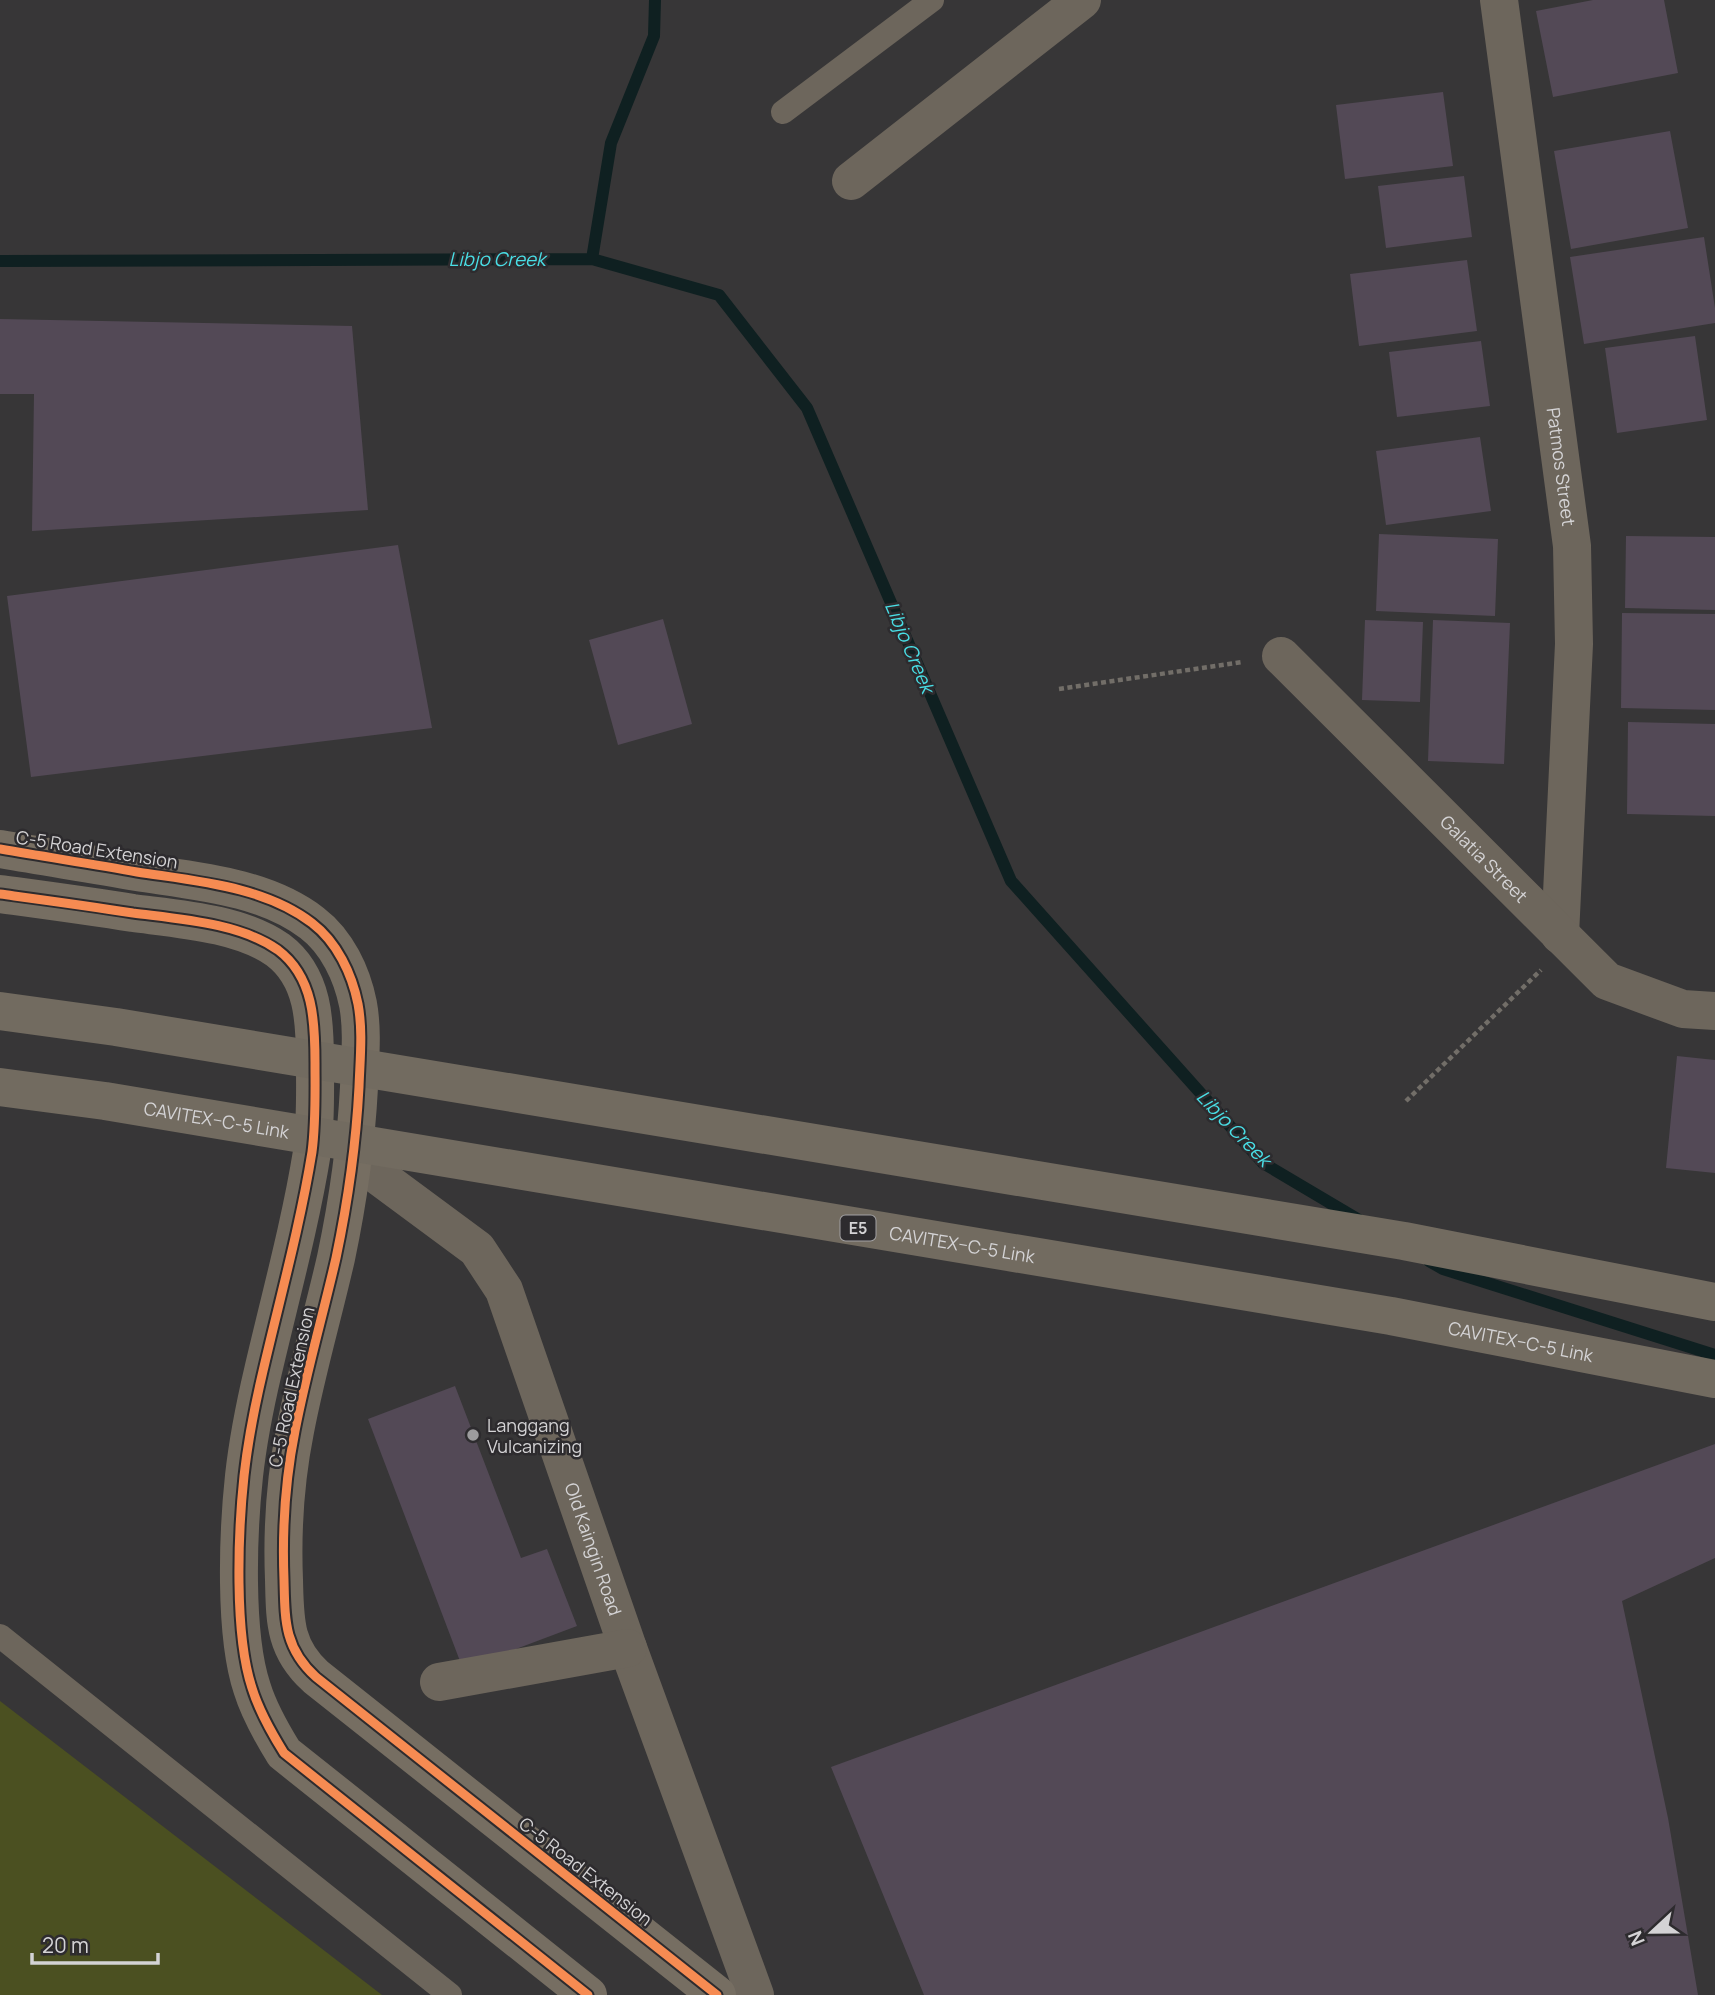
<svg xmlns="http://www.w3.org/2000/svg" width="1715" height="1995" font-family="Manrope,sans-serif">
	<rect width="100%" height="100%" fill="#373637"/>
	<path fill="#4b5021" d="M0 1701 382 1995H0Z"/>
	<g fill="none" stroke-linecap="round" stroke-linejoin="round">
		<path stroke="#0f2021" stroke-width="12" d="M592 259 611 143 654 36 655 0
			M0 261 592 259 719 295 807 408 1011 881 1263 1163 1359 1220
			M1429 1261 1443 1269 1715 1355"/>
	</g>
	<path fill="#534956" d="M1593 0H1664L1678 73 1553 97 1536 11Z
		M1443 92 1453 166 1345 179 1336 105Z
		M1670 131 1688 228 1571 249 1554 151Z
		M1464 176 1472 237 1386 248 1378 186Z
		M1704 237 1715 308V323L1584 344 1570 257Z
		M1467 260 1477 331 1359 346 1350 274Z
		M0 319 352 326 368 510 32 531 34 394H0Z
		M1695 336 1707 420 1617 433 1605 348Z
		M1481 341 1490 406 1397 417 1389 352Z
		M1480 437 1491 511 1386 525 1376 451Z
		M1379 534 1498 539 1495 616 1376 611Z
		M1626 536 1715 537V610L1625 608Z
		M398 545 432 728 31 777 7 596Z
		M1622 613 1715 614V710L1621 708Z
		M663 619 692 724 618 745 589 640Z
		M1365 620 1423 622 1420 702 1362 700Z
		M1433 620 1510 623 1504 764 1428 761Z
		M1628 722 1715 724V816L1627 814Z
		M1677 1056 1715 1060V1173L1666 1168Z
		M455 1386 521 1558 547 1549 577 1626 463 1669 368 1419Z
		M1715 1444V1558L1622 1601 1668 1818 1698 1995H924L831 1767Z"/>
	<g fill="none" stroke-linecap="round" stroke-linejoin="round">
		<path stroke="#726e68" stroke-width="4.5" stroke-dasharray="5 3.5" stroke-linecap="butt" d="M1059 689 1242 662
			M1406 1101 1541 970"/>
		<path stroke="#6d665c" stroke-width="24" d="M783 112 932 0
			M0 1636 450 1995"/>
		<g stroke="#6d665c" stroke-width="38">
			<path id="s1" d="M1499 0 1572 546 1574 644 1560 935"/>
			<path d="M851 181 1082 0"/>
			<path id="s2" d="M1281 656 1607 981 1683 1009 1715 1011"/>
			<path id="s3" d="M354 1158 477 1249 504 1290 628 1648 755 1995"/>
			<path d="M439 1682 628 1648"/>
		</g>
		<path stroke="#766e62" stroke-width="38" d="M0 849C46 857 92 864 137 872 195 881 264 886 312 923 337 942 352 974 358 1004 363 1031 360 1059 359 1087 356 1145 348 1201 336 1258 323 1315 306 1373 295 1431 285 1481 282 1530 284 1580 285 1620 284 1648 316 1677L717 1995
			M0 894C44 900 89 906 133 913 179 919 240 923 278 950 314 977 315 1022 315 1063 315 1092 316 1122 312 1152 300 1226 280 1298 263 1371 255 1405 248 1440 244 1476 238 1532 234 1634 252 1688 259 1711 271 1732 284 1753L588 1995"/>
		<g stroke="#726b60" stroke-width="38">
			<path d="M0 1011 116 1027 1404 1241 1715 1302"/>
			<path id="s4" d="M0 1087 105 1101 1391 1316 1715 1379"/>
		</g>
		<g stroke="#2d2b2e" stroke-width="13">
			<path id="cycleway" d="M0 849C46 857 92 864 137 872 195 881 264 886 312 923 337 942 352 974 358 1004 363 1031 360 1059 359 1087 356 1145 348 1201 336 1258 323 1315 306 1373 295 1431 285 1481 282 1530 284 1580 285 1620 284 1648 316 1677L717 1995
				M0 894C44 900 89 906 133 913 179 919 240 923 278 950 314 977 315 1022 315 1063 315 1092 316 1122 312 1152 300 1226 280 1298 263 1371 255 1405 248 1440 244 1476 238 1532 234 1634 252 1688 259 1711 271 1732 284 1753L588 1995"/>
		</g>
		<use href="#cycleway" stroke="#f68b52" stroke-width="9"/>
	</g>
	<circle fill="#9d9c9e" stroke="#2d2b2e" stroke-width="2.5" cx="473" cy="1435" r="7"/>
	<g text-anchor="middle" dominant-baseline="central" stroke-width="5" stroke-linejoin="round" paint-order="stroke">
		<rect fill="#2d2b2e" stroke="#a2a1a3" stroke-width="2" x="840.5" y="1215.5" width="35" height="25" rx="5"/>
		<g font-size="16" font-weight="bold" fill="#d4d3d5">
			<text x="858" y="1228">E5</text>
		</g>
		<g font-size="18" fill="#d4d3d5" stroke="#2d2b2e">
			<text stroke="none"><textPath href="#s1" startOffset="471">Patmos Street</textPath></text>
			<text transform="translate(97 849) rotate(9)">C-5 Road Extension</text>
			<text stroke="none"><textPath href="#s2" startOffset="287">Galatia Street</textPath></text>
			<text stroke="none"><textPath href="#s4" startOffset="219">CAVITEX–C-5 Link</textPath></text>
			<text stroke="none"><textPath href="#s4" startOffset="975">CAVITEX–C-5 Link</textPath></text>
			<text stroke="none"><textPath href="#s4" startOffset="1542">CAVITEX–C-5 Link</textPath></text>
			<text transform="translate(291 1387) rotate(-78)">C-5 Road Extension</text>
			<text stroke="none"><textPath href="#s3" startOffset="476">Old Kaingin Road</textPath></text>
			<text transform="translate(586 1871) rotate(38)">C-5 Road Extension</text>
		</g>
		<g font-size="18" fill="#d4d3d5" stroke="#2d2b2e" text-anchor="start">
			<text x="487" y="1425">Langgang<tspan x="487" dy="21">Vulcanizing</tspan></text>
		</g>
		<g font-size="19" font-style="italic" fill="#49dee5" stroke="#2d2b2e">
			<text x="497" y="259">Libjo Creek</text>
			<text transform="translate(910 647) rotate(67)">Libjo Creek</text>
			<text transform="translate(1234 1128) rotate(46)">Libjo Creek</text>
		</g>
	</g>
	<g transform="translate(1652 1932) rotate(248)" stroke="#2d2b2e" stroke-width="5" paint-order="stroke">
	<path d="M0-5L12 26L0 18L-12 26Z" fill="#d4d3d5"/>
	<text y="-10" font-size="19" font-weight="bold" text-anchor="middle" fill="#d4d3d5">N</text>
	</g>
	<path d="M32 1953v10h126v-10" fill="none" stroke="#d4d3d5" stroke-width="3.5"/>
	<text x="42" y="1953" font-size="21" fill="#d4d3d5" stroke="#2d2b2e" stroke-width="5" paint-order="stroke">20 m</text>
</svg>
